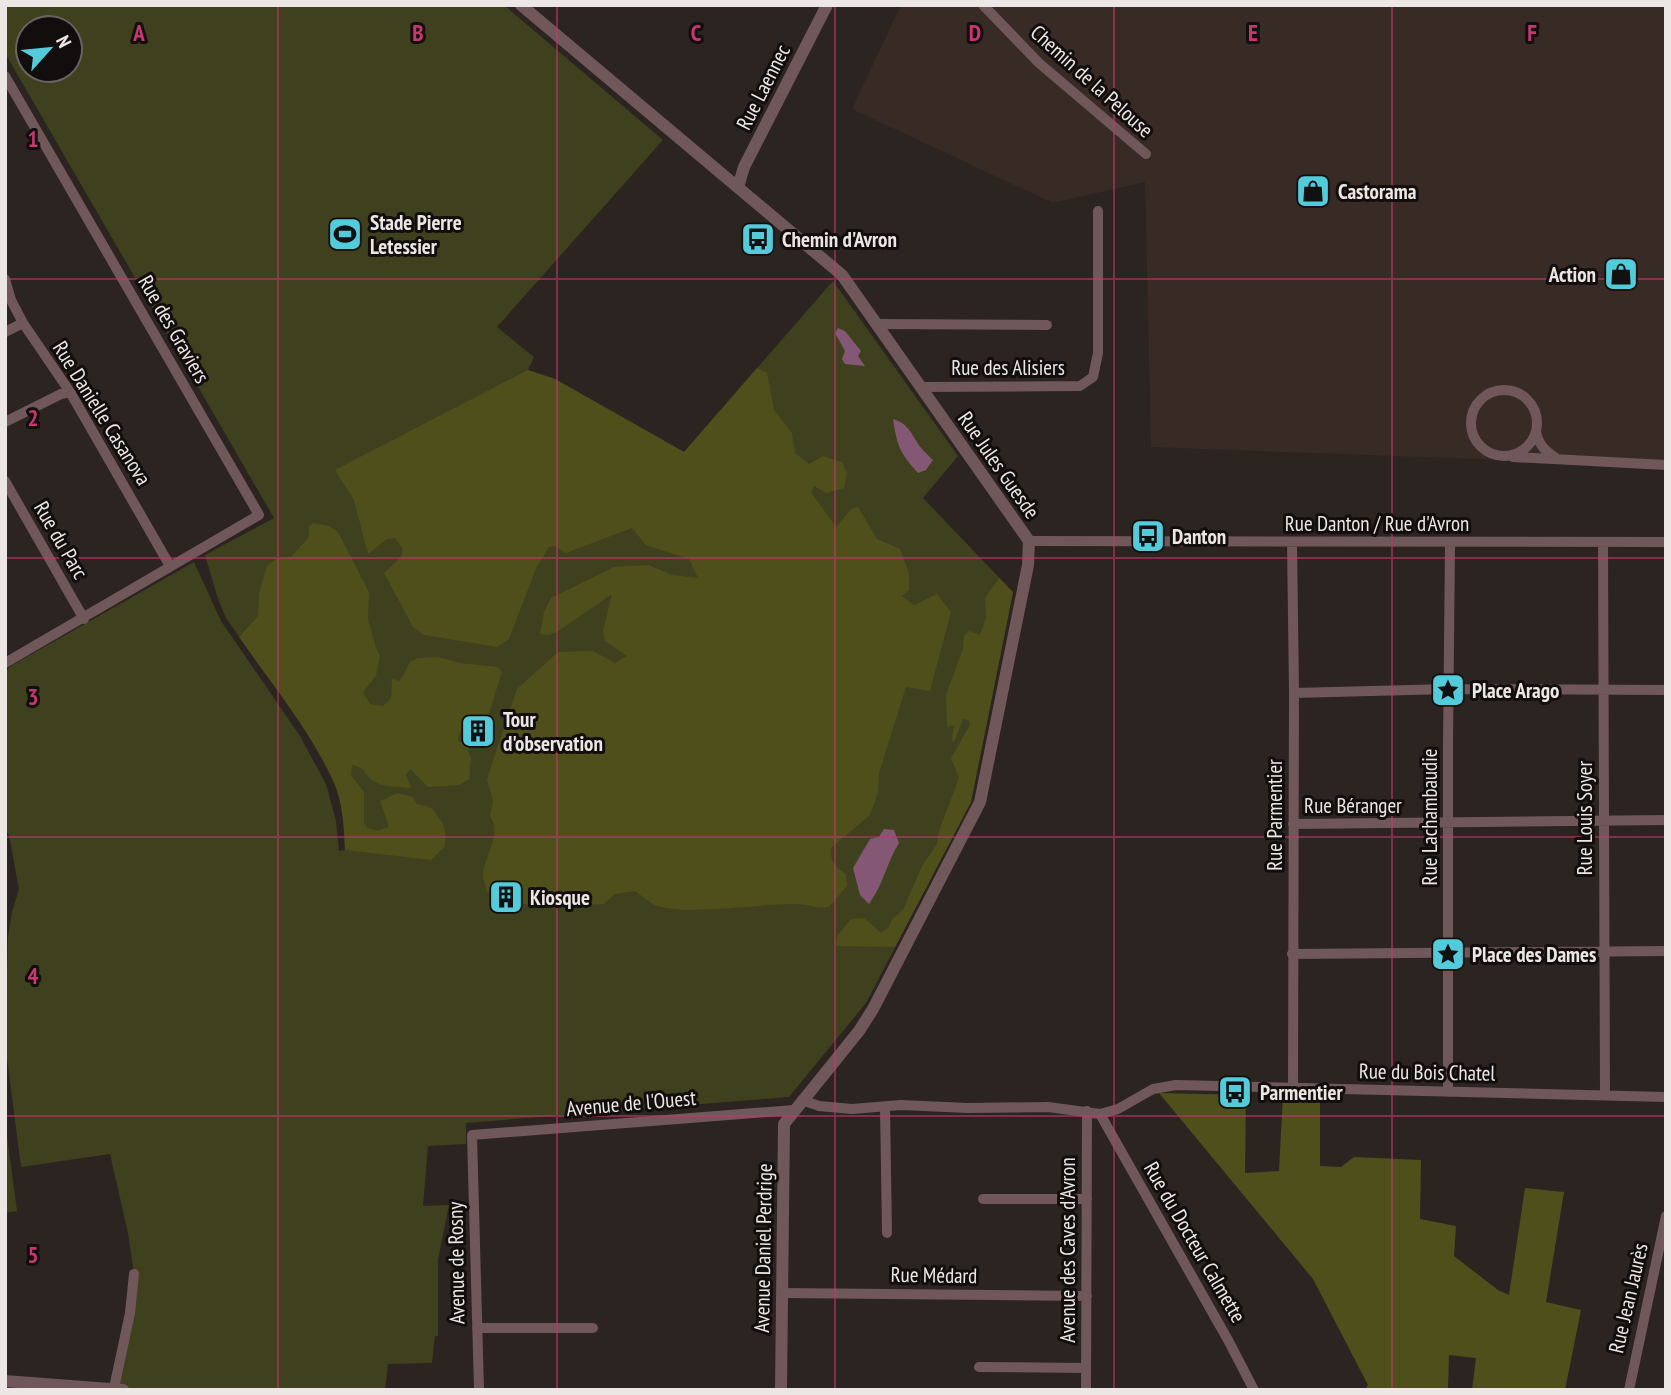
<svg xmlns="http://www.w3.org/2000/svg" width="1671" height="1395" font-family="'PT Sans Narrow',sans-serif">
	<rect width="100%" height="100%" fill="#2c2421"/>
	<path fill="#382a24" d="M901 5H1666V466L1151 447 1145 182 1053 203 852 109Z"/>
	<path fill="#3f401e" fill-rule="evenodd" d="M5 5H504L663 140 497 327 534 357 528 370 555 379 684 452 833 281 958 456 923 498 1013 592 971 802 866 1003 789 1097 466 1123V1144L428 1146 423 1206 449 1205 438 1260V1336H435L432 1363 388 1364 385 1390H123L114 1388 134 1274 128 1233 110 1154 21 1167 5 1043 8 937 12 912 19 889 9 835 5 829V675L9 667 194 562 221 621 300 736 326 784 336 821 339 851 345 850C344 827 343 802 333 781 307 725 261 669 226 618L218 599 205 555 274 518 5 53ZM28 28H70V70H28Z
		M5 1121 17 1211 5 1213Z"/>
	<path fill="#4f4f1b" d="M757 368 767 373 774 410 792 433 795 453 809 464 823 456 842 462 847 473 844 488 826 493 814 486 811 492 836 527 851 509 858 507 877 539 900 549 909 573V590L902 596 914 605 937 594 951 612 930 691 906 687 879 773 878 792 870 815 832 847C828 860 836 867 846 874L847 886 829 907C816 909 805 903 792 904 761 904 677 917 653 904 646 900 641 895 635 891L615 894 604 904C582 905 521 913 509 895L487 892C486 886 483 880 483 875 484 855 503 834 490 816L493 801 487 779 517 689 558 652 593 651 615 663 627 656 605 641 603 631 612 594 557 632 548 635 540 634 544 612 551 598 614 567 649 565 672 575 698 578 689 559 646 545 632 528 566 553 555 546 549 547 537 566 509 639 497 647 424 635 413 627 384 573 401 557 403 549 395 538 387 539 368 554 354 500 335 470 528 370 555 379 684 452Z
		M313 523 329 526 338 532 369 592 368 619 376 648 380 656 376 676 363 692 370 704 383 706 391 698 392 679 400 681 410 662 418 658 437 657 460 663 498 667 502 672 486 723 475 719 466 722 459 734 458 742 472 741 468 751 471 758 469 779 460 785 428 787 410 769 406 775 411 788C401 787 384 787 375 782 364 776 367 768 352 765L351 775 364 792V822L367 828 378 831 389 827 380 801 398 793 413 797 417 804 432 808 443 824 446 837 444 847 431 860 345 850C344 828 343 803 334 782 311 731 270 682 239 637L258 616 259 593 267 566 277 558 291 557 309 537V527Z
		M999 578 1013 592 971 802 895 947 836 946 837 936 851 919 864 918 881 933 888 928 893 918 903 910 922 866 937 844 939 831 959 778 951 758 970 725 969 720 963 719 954 742 952 740 954 725 947 727 946 695 963 649 964 636 969 631 980 635 986 617 985 598Z
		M1159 1093 1246 1095 1245 1173 1279 1171 1283 1094 1320 1095V1166L1341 1167 1354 1157 1421 1160 1420 1219 1456 1226 1454 1256 1498 1290 1509 1295 1525 1188 1564 1192 1546 1302 1581 1310 1565 1390H1472L1476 1358 1449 1355 1448 1390H1365L1368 1385 1313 1279Z"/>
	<path fill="#845775" d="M838 328 845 331 861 351 858 356 865 366 845 364 842 359 845 351 835 333Z
		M893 419C907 423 910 431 917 442 920 448 928 455 933 460L926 470 918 473C900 453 897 446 893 419Z
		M884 829 894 830 899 843C887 862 884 883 869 904L860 895 853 868 870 839 879 837Z"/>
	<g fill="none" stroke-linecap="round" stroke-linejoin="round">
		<path stroke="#705759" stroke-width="10" d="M983 5 1039 63 1146 154
			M5 76 259 515 5 663
			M5 279 11 300 23 323 70 392 170 566
			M876 324 1047 325
			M5 332 23 323
			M921 387 1080 386 1093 377 1098 353V211
			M1471 423a33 33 0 1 1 66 0a33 33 0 1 1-66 0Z
			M5 422 61 394 70 392
			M1536 432C1539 445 1545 451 1556 458
			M1513 457 1666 465
			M5 481 84 619
			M1029 541 1666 542
			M1292 542 1294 693 1293 1088
			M1603 542 1605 1095
			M1294 693 1449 689 1666 690
			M1293 824 1666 820
			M1292 954 1666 951
			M1448 1092V744L1450 542
			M802 1100 819 1106 852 1109 901 1105 968 1108 1048 1107 1100 1114 1118 1109 1153 1089 1176 1085 1666 1097
			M885 1107 887 1233
			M1100 1114 1228 1340 1254 1390
			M983 1199H1087
			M782 1293 1087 1296
			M477 1328H593
			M979 1367 1086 1368
			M114 1388 130 1313 134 1274
			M479 1390 472 1135 794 1110
			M1086 1390 1087 1111
			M1629 1390 1666 1216"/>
		<path stroke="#705759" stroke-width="12" d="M521 5 842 275 1029 541 1028 565 980 802 873 1009 859 1031 784 1124 781 1390
			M738 187 744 167 827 5
			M5 1381 123 1390"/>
	</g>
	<path fill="none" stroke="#c83770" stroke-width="2" stroke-opacity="0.55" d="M278 5V1390M557 5V1390M835 5V1390M1114 5V1390M1392 5V1390M5 279H1666M5 558H1666M5 837H1666M5 1116H1666"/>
	<defs>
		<g id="shop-square" transform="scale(1.75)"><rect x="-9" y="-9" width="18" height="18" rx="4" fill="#53cbda" stroke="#120e0d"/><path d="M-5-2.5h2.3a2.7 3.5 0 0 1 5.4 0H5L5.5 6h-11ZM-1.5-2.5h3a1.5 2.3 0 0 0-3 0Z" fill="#111"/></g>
		<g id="stadium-square" transform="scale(1.75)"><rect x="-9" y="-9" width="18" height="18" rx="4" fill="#53cbda" stroke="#120e0d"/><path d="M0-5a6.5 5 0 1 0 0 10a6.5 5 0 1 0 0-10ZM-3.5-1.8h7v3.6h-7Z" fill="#111"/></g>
		<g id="bus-square" transform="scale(1.75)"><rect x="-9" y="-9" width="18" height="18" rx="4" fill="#53cbda" stroke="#120e0d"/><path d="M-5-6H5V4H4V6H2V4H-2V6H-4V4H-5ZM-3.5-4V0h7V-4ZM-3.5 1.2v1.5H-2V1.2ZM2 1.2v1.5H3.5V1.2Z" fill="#111"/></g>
		<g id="sight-square" transform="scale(1.75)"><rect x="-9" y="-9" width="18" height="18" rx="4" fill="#53cbda" stroke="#120e0d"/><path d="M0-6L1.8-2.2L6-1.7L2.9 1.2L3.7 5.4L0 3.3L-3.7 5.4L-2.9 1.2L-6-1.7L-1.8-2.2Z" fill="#111"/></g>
		<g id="building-square" transform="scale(1.75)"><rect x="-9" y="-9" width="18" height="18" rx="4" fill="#53cbda" stroke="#120e0d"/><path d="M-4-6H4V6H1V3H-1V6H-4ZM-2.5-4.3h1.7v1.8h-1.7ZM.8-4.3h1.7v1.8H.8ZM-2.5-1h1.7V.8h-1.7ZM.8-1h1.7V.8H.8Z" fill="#111"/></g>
	</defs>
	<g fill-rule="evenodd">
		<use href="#shop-square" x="1313" y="191"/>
		<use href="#stadium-square" x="345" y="234"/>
		<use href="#bus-square" x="758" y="239"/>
		<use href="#shop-square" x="1621" y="274"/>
		<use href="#bus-square" x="1148" y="536"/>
		<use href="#sight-square" x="1448" y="690"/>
		<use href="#building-square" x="478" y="731"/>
		<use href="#building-square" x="506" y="897"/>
		<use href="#sight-square" x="1448" y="954"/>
		<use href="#bus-square" x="1235" y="1092"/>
	</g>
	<g text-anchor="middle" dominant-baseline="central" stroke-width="6" stroke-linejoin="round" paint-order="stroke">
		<g font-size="21" fill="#ece6e4" stroke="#120e0d">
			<text transform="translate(1092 81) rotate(42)">Chemin de la Pelouse</text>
			<text transform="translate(763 87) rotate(-63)">Rue Laennec</text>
			<text transform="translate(174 329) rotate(60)">Rue des Graviers</text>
			<text x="1008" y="367">Rue des Alisiers</text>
			<text transform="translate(102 413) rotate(58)">Rue Danielle Casanova</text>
			<text transform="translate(999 465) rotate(55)">Rue Jules Guesde</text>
			<text x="1377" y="523">Rue Danton / Rue d'Avron</text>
			<text transform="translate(61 540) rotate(60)">Rue du Parc</text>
			<text x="1353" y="805">Rue Béranger</text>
			<text transform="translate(1274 815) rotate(-90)">Rue Parmentier</text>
			<text transform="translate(1429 817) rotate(-90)">Rue Lachambaudie</text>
			<text transform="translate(1584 818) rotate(-90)">Rue Louis Soyer</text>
			<text transform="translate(1427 1072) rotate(1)">Rue du Bois Chatel</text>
			<text transform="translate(631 1103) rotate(-5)">Avenue de l'Ouest</text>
			<text transform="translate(1195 1242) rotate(60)">Rue du Docteur Calmette</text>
			<text transform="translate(763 1248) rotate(-89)">Avenue Daniel Perdrige</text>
			<text transform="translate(1067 1250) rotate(-90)">Avenue des Caves d'Avron</text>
			<text transform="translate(456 1263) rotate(-91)">Avenue de Rosny</text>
			<text transform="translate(934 1275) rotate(1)">Rue Médard</text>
			<text transform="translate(1628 1298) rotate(-77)">Rue Jean Jaurès</text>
		</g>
		<g font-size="21" font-weight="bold" fill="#ece6e4" stroke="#120e0d" text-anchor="start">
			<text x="1338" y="191">Castorama</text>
			<text x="370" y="222">Stade Pierre<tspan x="370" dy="24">Letessier</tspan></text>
			<text x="782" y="239">Chemin d'Avron</text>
			<text x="1596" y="274" text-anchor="end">Action</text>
			<text x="1172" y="536">Danton</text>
			<text x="1472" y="690">Place Arago</text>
			<text x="503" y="719">Tour<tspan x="503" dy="24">d'observation</tspan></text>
			<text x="530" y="897">Kiosque</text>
			<text x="1472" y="954">Place des Dames</text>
			<text x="1260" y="1092">Parmentier</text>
		</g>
	</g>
	<g font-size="23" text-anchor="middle" font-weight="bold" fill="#c83770" stroke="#120e0d" stroke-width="6" stroke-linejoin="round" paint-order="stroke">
		<text x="139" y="41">A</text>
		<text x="418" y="41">B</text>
		<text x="696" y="41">C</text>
		<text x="975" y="41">D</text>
		<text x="1253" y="41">E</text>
		<text x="1532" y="41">F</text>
		<text x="33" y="147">1</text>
		<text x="33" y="426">2</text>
		<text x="33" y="705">3</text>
		<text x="33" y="984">4</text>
		<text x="33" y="1263">5</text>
	</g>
	<rect width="1671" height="1395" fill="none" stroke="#ece6e4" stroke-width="14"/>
	<g transform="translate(49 49) rotate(63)"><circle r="33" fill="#120e0d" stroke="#696463" stroke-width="2"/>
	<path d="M0-5L12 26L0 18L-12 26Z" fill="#53cbda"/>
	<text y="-10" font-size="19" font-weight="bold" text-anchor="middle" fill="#ece6e4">N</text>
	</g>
</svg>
